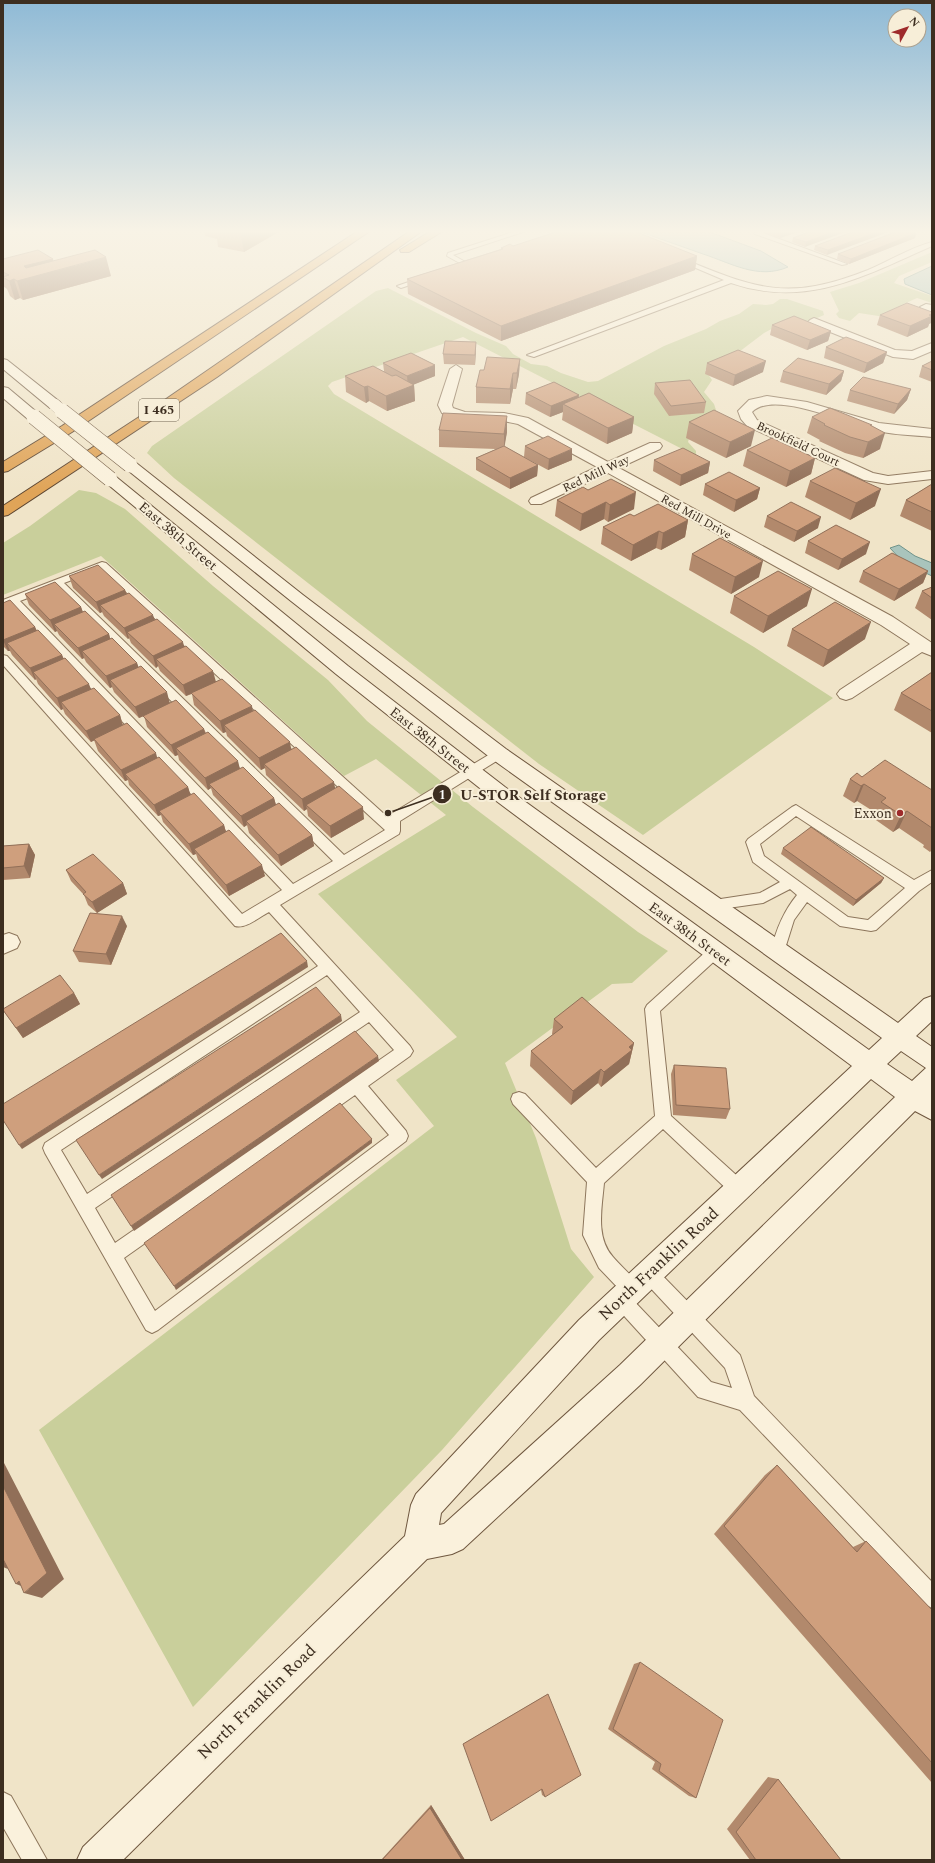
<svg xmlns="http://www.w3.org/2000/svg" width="935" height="1863" font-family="Spectral,serif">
	<rect width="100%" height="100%" fill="#f0e4c8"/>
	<path fill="#c9cf9b" d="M932 252V262L899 276 894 283 932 296V303L917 298 904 304 921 310 885 317 859 313 850 321 839 318 836 314 839 311 830 292 859 283Z
		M388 288 476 333 506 346 513 354 531 364 547 366 561 373 588 382 598 381 664 346 706 329 720 321 739 314 753 304 766 305 773 304 780 299H787L823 311 824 315 803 324 779 325 764 333 731 358 705 370 712 380 704 392 714 404 718 416 691 432 688 442 696 451V456L463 337 332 382 328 386 334 394 754 647 833 698 643 835 539 764 174 478 147 453 152 446 376 291Z
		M79 490 96 493 125 509 213 586 328 680 367 721 473 807 638 932 668 951 632 983 612 984 505 1063 536 1138 571 1249 594 1277 442 1450 193 1707 39 1430 434 1126 396 1080 457 1037 318 894 446 815 376 759 344 776 101 556 3 595V543L30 526Z"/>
	<path fill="#a9c4bc" stroke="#6f938a" d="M638 231H707L761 251 788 267C758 280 731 263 703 254 681 246 660 239 638 231Z
		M932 266V295L905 284 904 279Z
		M899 545 915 556 932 563V576L903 562 890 548Z"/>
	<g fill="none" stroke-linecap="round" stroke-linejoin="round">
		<g stroke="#8d765c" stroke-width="2">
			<path id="service" d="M516 231H526L453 255 469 264V266H465L447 256 448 253Z
				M757 231H766L763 233 847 264 842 265 755 234 754 233Z
				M932 242V246C864 276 807 309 731 283L534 357 527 355 724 280 677 260V258H681C756 289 788 302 868 270 889 261 910 248 932 242Z
				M426 276 429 278 428 279 401 288 397 286Z
				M102 562 106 563 383 813 391 814 495 751H503L505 754 503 757 400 821V831L399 834 280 905 410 1046 413 1051 410 1056 368 1086 406 1131 408 1136 406 1141 158 1330 152 1333 146 1330 45 1153 43 1148 45 1143 318 966 269 912C259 917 246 929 235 926L3 665V655L7 656 242 914 282 890 11 604 3 607V600ZM101 569 374 820 385 830 344 855 64 583ZM56 587 333 861 293 884 20 601ZM327 975 360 1012 87 1194 61 1150ZM369 1022 394 1050 115 1243 95 1208ZM355 1095 389 1135 155 1311 124 1258Z
				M796 805 914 880 932 870V882L919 891 876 930 871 931 840 926 807 902 794 920 783 955 778 957 773 955 771 951C776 930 783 912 797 895L790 889 763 903 714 910 709 909 707 905 709 901 714 900 760 893 780 882 753 862 746 842 748 839 792 807ZM796 816 905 888 868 920 848 917 764 856 760 844Z
				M715 946 720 948 722 952 720 956 660 1011 671 1116 745 1183 747 1189 745 1195 739 1197 733 1195 663 1129 604 1183C602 1207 595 1237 613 1257 622 1268 635 1277 641 1290L638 1296 632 1299 711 1382 732 1388 725 1368 643 1280 640 1274 643 1268 649 1265 655 1268 740 1355 754 1396 932 1582V1608L925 1604 740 1410 698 1397 615 1306 612 1300 615 1294 621 1291 599 1268 583 1235 587 1182 513 1104 511 1099 513 1094 519 1092 525 1094 596 1168 655 1116 645 1009 647 1005 710 948Z
				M3 1792 11 1796 47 1860H22L3 1827Z"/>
		</g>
		<g stroke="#8d765c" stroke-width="2">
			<path id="minor" d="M926 304 932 305V312L922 309 920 307Z
				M814 318 895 350 912 351 932 343V351L913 359 893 357 810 324 808 322 810 320Z
				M456 365 462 369 452 405 453 408 465 412 504 413 528 418 608 462 650 443H660L662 446 660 449 619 468 893 617 932 643V656L922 652 852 698 846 700 840 698 837 694 840 690 910 644 881 625 608 473 541 504H531L529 501 531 498 597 467 518 424C493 417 467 424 442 413L438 405 450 369Z
				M767 396 807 402 879 423 932 429V437C914 435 895 435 877 431 849 425 774 389 752 412L757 420 873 473 888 476 932 471V479L888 484 864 480 747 426 741 419 738 411 749 400Z
				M9 933 17 936 20 942 17 948 3 954V935Z"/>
		</g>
		<g stroke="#6f573f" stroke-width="2">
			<path id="secondary" d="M3 359 7 360 60 402 62 405 60 408H50L3 369Z
				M3 387 8 388 39 414 41 417 39 420H29L3 398Z
				M130 461 135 462 303 595 506 749 898 1023 924 999 932 996V1021L916 1036 932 1047V1120L915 1111 640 1385 463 1549 452 1554 427 1559 123 1860H77L83 1847 405 1536 411 1505 416 1494 579 1320 852 1066 491 797 336 674 105 482 103 479 105 476H115L348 666 505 787 869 1050 882 1038 492 759 291 601 125 468 123 465 125 462ZM901 1051 926 1068 912 1081 887 1064ZM871 1079 895 1097 620 1365 444 1524 439 1525 441 1513 599 1340Z"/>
		</g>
		<g stroke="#5b4430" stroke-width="2">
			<path id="motorway" d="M358 231H370L72 432 8 471 3 472V462L62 426Z
				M410 231H422L217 377 8 515 3 516V506L156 406Z
				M431 231H443L409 252H401L400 250Z"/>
		</g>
		<use href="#service" fill="#faf1dc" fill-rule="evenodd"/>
		<use href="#minor" fill="#faf1dc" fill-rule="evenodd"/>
		<use href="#secondary" fill="#faf1dc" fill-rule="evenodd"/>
		<use href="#motorway" fill="#e0a458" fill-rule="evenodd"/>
		<g stroke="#6f573f" stroke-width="12" stroke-linecap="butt">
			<path id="secondary-bridge-far1" d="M55 405 63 412"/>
		</g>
		<g stroke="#6f573f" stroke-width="16" stroke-linecap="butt">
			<path id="secondary-bridge" d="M62 411 130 465
				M34 417 110 479"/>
		</g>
		<use href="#secondary-bridge-far1" stroke="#faf1dc" stroke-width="12"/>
		<use href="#secondary-bridge" stroke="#faf1dc" stroke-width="15"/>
	</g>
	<path fill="#b2896c" d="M204 231H280L244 252 218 247 217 239 205 236Z
		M769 231H801L780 238 768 234Z
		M811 231 805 247 792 242 793 238Z
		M855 231 827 255 814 250 815 246Z
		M916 233 915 238 849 264 837 259 838 254Z
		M513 246 697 256 695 270 501 341 408 294 407 279 501 249V248Z
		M3 259 54 261 111 276 23 300 20 298 15 300 10 296 7 289 3 286Z
		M880 315 931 323 929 324 928 327 907 337 877 325Z
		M772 325 831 331 828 341 807 350 770 335Z
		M476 342 475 365 444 364 443 354Z
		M826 347 887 352 883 363 864 373 824 358Z
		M520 359 519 374 516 389H513L510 404 476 403V387L484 370Z
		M932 361V382L919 377 922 366Z
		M383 363 435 376 414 384V385L415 401 387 411 369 401 366 403 346 392 345 376 384 371Z
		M707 363 763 372 733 386 705 374Z
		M783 371H844L841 381 826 395 780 382Z
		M655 383 706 402 704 413 669 416 654 394Z
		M911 389 907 400 894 414 847 401 850 390Z
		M526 393 579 397 634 417 632 433 607 444 562 420 563 412 550 417 525 404Z
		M812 417 871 426 880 449 863 458 845 453 819 441 820 440 807 433Z
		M689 422 751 446 726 458 686 438Z
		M439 430 507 432 504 446 538 465 537 476 510 489 476 470V458L496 449 439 447Z
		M525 446 572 460 548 470 524 457Z
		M747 450 815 458 811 474 786 487 743 466Z
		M654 460 710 462 708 473 680 486 653 471Z
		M810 481 875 506 850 520 805 497Z
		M705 484 760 488 757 499 734 512 703 495Z
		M932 484V531L900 516 906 500Z
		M588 490 634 509 608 522 604 519 580 531 555 516 557 500Z
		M767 516 818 528 794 542 764 527Z
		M688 520 685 537 661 550 656 548 631 561 601 544 603 527Z
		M808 541 866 554 838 570 805 553Z
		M692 554 759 577 731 594 689 570Z
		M863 571H928L923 583 894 601 859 582Z
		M69 576 125 590 127 594 184 647 216 682 253 711 292 749 335 789 364 819 331 838 308 816 307 809 304 811 266 775 265 768 261 770 227 736 226 732 223 733 194 705 192 694 186 696 160 671 158 666 156 668 131 643 129 638 128 639 104 616 102 612 100 613 73 588Z
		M932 587V620L915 608 922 591Z
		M25 594 81 607 83 612 109 634 110 639 137 663 138 667 170 703 204 729 206 733 240 768 274 798 276 805 312 835 314 846 281 866 249 833 247 825 244 827 213 795 211 788 208 790 179 760 178 755 175 756 147 727 144 716 139 718 114 692 112 687 110 688 86 662 84 658 82 659 59 635 57 631 55 632 29 605Z
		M734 596 807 606 763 633 730 613Z
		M3 603 35 627 37 631 62 655 64 659 91 689 120 715 123 725 188 787 190 795 224 825 226 832 265 876 229 896 198 860 196 854 193 855 163 822 161 815 158 816 129 785 128 780 125 781 98 751 94 740 91 742 65 714 63 709 61 710 38 684 36 679 35 680 12 655 10 651H8L3 646Z
		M792 629 865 639 823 667 787 646Z
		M932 672V733L894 710 901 693Z
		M862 777 932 790V850L930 852 923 847 924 845 899 828 893 832 873 818 876 813 857 801 854 803 843 796 850 779Z
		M29 844 35 855 30 878 3 880V846Z
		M783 848 884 878 881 883 853 906 781 854Z
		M66 870 123 883 127 894 97 913 88 905 84 895 71 881Z
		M127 926 111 965 79 962 73 951Z
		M74 993 80 1004 23 1038 3 1010Z
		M554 1019 634 1043 629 1064 601 1087 598 1083 571 1105 530 1066 531 1051 553 1035 552 1034Z
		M674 1065 730 1109 726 1119 673 1115 671 1074Z
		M777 1465 853 1547 866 1541 932 1610V1783L714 1534 765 1475Z
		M640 1662 696 1798 689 1796 652 1769 655 1762 608 1729 634 1664Z
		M548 1694 545 1797 542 1795 541 1790 463 1744Z
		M768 1777 778 1779 841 1860H750L727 1829Z
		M431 1805 465 1860H381Z"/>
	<path fill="#916f58" d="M240 231H280L244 252Z
		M789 231H801L780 238 781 234Z
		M836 231H848L805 247 806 242Z
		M880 231H891L827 255 828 250Z
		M916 233 915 238 849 264 851 259Z
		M697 256 695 270 501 341V326Z
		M106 257 111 276 23 300 17 281 24 266 53 259 56 271Z
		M14 279 20 298 15 300 9 281Z
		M932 314V319L931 323 929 324 928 327 907 337 910 326Z
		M831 331 828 341 807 350 810 340Z
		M476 342V352L475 365V355Z
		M887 352 883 363 864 373 867 363Z
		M520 359 519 374 516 389 517 373Z
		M766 361 763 372 733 386 735 375Z
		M435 365V376L408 387 407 376Z
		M844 371 841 381 826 395 829 384Z
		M513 373V389L510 404V389Z
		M414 385 415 401 387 411 386 396Z
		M368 386 369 401 366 403 364 387Z
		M911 389 907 400 894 414 898 404Z
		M579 395 578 405 563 404V412L550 417 551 406Z
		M507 416V432L504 450V434Z
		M634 417 632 433 607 444 608 428Z
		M755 430 751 446 726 458 730 442Z
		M885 433 880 449 863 458 868 442Z
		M572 449V460L548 470 549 459Z
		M815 458 811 474 786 487 790 471Z
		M710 462 708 473 680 486 681 475Z
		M538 465 537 476 510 489V478Z
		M760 488 757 499 734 512 736 500Z
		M881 489 875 506 850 520 856 503Z
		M636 492 634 509 608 522 610 505Z
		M606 502 604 519 580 531 582 514Z
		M821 517 818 528 794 542 797 531Z
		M688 520 685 537 661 550 663 533Z
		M659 531 656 548 631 561 633 545Z
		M870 542 866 554 838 570 842 559Z
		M763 561 759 577 731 594 735 577Z
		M928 571 923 583 894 601 899 589Z
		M812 589 807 606 763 633 768 616Z
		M125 590 129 601 100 605 102 612 100 613 96 602Z
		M81 607 85 619 54 624 57 631 55 632 50 620Z
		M153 615 157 626 127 632 129 638 128 639 124 628Z
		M871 622 865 639 823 667 828 650Z
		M35 627 40 638 7 643 10 651H8L3 640Z
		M109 634 112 646 82 651 84 658 82 659 78 648Z
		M183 642 186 654 156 659 158 666 156 668 153 656Z
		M62 655 66 666 33 672 36 679 35 680 30 668Z
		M137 663 141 674 110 680 112 687 110 688 106 676Z
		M213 671 216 682 186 696 183 685Z
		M89 684 93 695 61 702 63 709 61 710 57 698Z
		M167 692 170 704 139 718 135 707Z
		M252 706 254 717 224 725 226 732 223 733 220 721Z
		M120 715 123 727 91 742 86 731Z
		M204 729 207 740 176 748 178 755 175 756 171 745Z
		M290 742 292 754 264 764 265 768 261 770 259 758Z
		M156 753 159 765 125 774 128 780 125 781 121 770Z
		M238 761 241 773 209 784 211 788 208 790 205 778Z
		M334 782 336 793 306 805 307 809 304 811 302 799Z
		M864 784 857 801 854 803 861 786Z
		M188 787 192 799 159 811 161 815 158 816 154 805Z
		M274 798 277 809 246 821 247 825 244 827 241 816Z
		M363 807 364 819 331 838 330 826Z
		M907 811 899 828 893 832 901 815Z
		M224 825 227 836 194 849 196 854 193 855 189 844Z
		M312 835 314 846 281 866 278 855Z
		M29 844 35 855 30 878 24 866Z
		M262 865 265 876 229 896 226 885Z
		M884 878 881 883 853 906 856 900Z
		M123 883 127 894 97 913 92 902Z
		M122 916 127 926 111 965 106 954Z
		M307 961 308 967 22 1149 19 1145Z
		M74 993 80 1004 23 1038 16 1028Z
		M341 1015 342 1021 102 1179 99 1175Z
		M634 1043 629 1064 601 1087 604 1072 629 1047Z
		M378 1056 379 1061 134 1231 131 1226Z
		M601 1069 598 1083 571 1105 573 1091Z
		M372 1139V1143L176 1290 174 1286Z
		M3 1461 64 1579 42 1598 24 1593 29 1589 16 1584 3 1486Z
		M3 1555 8 1569 3 1567Z
		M431 1805 465 1860H462L430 1808Z"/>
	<path fill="#cf9f7d" stroke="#916f58" d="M559 231H634L697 256 501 326 407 279 503 249 501 248 510 244 513 246Z
		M774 231H789L781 234Z
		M811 231H836L806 242 793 238Z
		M855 231H880L828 250 815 246Z
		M898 231H910L916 233 851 259 838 254Z
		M38 250 53 259 24 266 26 268 95 250 106 257 17 281 14 279 9 281 3 277 9 275 3 272V259Z
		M907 303 932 312V314L929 315 932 316 910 326 880 315Z
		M794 316 831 331 810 340 772 325Z
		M846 337 887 352 867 363 826 347Z
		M445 341 476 342 475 355 443 354Z
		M738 350 766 361 735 375 707 363Z
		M411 353 435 365 407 376 383 363Z
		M487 357 520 359 517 373H513L510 389 476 387 480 370H484Z
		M798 358 844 371 829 384 783 371Z
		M932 361V370L922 366Z
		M373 366 392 376 396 375 414 385 386 396 368 386 364 387 345 376Z
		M863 377 911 389 898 404 850 390Z
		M690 380 706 402 671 406 655 383Z
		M554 382 579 395 551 406 526 393Z
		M589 393 634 417 608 428 563 404Z
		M830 408 872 425H870L885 433 868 442 850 437 824 425 825 424 812 417Z
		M714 410 755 430 730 442 689 422Z
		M443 413 507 416 504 434 439 430Z
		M548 436 572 449 549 459 525 446Z
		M772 438 815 458 790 471 747 450Z
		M504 446 538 465 510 478 476 458Z
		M683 448 710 462 681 475 654 460Z
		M835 468 881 489 856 503 810 481Z
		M729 472 760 488 736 500 705 484Z
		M611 479 636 492 610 505 606 502 582 514 557 500 583 487 588 490Z
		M932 484V512L906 500Z
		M791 502 821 517 797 531 767 516Z
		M658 504 688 520 663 533 659 531 633 545 603 527 630 514 634 516Z
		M836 525 870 542 842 559 808 541Z
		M720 538 763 561 735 577 692 554Z
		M892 553 928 571 899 589 863 571Z
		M98 565 125 590 96 602 69 576Z
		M778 571 812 589 768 616 734 596Z
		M55 582 81 607 50 620 25 594Z
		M932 587V598L922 591Z
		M129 593 153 615 124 628 100 605Z
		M10 600 35 627 3 640V603Z
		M835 602 871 622 828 650 792 629Z
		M85 611 109 634 78 648 54 624Z
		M157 619 183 642 153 656 127 632Z
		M38 630 62 655 30 668 7 643Z
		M112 638 137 663 106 676 82 651Z
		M186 646 213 671 183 685 156 659Z
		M65 658 89 684 57 698 33 672Z
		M141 666 167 692 135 707 110 680Z
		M932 672V711L901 693Z
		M222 679 252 706 220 721 191 693Z
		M94 688 120 715 86 731 61 702Z
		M176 700 204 729 171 745 143 716Z
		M255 710 290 742 259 758 224 725Z
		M127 723 156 753 121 770 94 739Z
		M208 732 238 761 205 778 176 748Z
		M296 747 334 782 302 799 264 764Z
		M159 757 188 787 154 805 125 774Z
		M885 760 932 790V828L907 811 901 815 881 802 886 798 864 784 861 786 850 779 857 773 862 777Z
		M243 767 274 798 241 816 209 784Z
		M339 786 363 807 330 826 306 805Z
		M194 793 224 825 189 844 159 811Z
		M279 803 312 835 278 855 246 821Z
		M811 827 884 878 856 900 783 848Z
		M229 830 262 865 226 885 194 849Z
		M29 844 24 866 3 868V846Z
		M93 854 123 883 92 902 83 894 86 892 66 870Z
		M90 913 122 916 106 954 73 951Z
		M281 933 307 961 19 1145 3 1120V1104Z
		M60 975 74 993 16 1028 3 1010V1009Z
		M316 987 341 1015 99 1175 76 1140Z
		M582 997 634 1043 629 1047 632 1050 604 1072 601 1069 573 1091 531 1051 563 1027 554 1019Z
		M355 1031 378 1056 131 1226 111 1195Z
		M674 1065 726 1068 730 1109 676 1105Z
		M340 1103 372 1139 174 1286 144 1243Z
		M777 1465 857 1552 866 1541 932 1610V1763L724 1526Z
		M3 1486 47 1573 24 1593 19 1581 16 1584 3 1559Z
		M640 1662 723 1720 696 1798 659 1771 661 1764 613 1729Z
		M548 1694 581 1775 545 1797 542 1789 491 1821 463 1744Z
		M778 1779 841 1860H756L736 1832Z
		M430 1808 462 1860H382Z"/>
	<linearGradient id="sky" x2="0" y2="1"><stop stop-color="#8fbad6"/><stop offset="0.47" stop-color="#f8f3e6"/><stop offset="1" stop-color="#f8f3e6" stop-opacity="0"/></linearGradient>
	<rect width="935" height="492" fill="url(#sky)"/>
	<circle fill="#9e2a2b" stroke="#f7eed8" stroke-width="1.5" cx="900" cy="813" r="4"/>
	<g text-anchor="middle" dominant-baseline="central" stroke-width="4" stroke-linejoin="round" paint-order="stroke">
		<g font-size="12" fill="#3d2e20" stroke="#f7eed8">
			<text transform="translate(798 444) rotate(25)">Brookfield Court</text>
			<text transform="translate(596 474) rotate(-25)">Red Mill Way</text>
			<text transform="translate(696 517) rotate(29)">Red Mill Drive</text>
		</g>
		<rect fill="#f7eed8" stroke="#756857" stroke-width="1" x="139" y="399" width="40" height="22" rx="3"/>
		<g font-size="13" font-weight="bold" fill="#3d2e20">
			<text x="159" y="410">I 465</text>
		</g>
		<g font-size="14" fill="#3d2e20" stroke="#f7eed8">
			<text transform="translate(178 536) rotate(40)">East 38th Street</text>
			<text transform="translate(430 740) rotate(38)">East 38th Street</text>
			<text transform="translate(690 934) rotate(36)">East 38th Street</text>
		</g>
		<g font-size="14" fill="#3d2e20" stroke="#f7eed8" text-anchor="end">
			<text x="892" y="813">Exxon</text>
		</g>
		<g font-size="17" fill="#3d2e20" stroke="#f7eed8">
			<text transform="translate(659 1264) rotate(-43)">North Franklin Road</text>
			<text transform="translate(257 1702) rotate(-44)">North Franklin Road</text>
		</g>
	</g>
	<path fill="none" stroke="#3d2e20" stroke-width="1.5" d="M388 813L442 794"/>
	<g fill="#3d2e20" stroke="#f7eed8" stroke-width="1.5">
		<circle cx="388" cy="813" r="4"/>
		<circle cx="442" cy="794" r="10"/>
	</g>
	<g font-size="12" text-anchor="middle" font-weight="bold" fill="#fff">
		<text x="442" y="799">1</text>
	</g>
	<g font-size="15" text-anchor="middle" font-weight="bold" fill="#3d2e20" stroke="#f7eed8" stroke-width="4" stroke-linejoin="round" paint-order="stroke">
		<text x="533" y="800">U-STOR Self Storage</text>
	</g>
	<rect width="935" height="1863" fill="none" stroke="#3d2e20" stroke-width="8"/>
	<g transform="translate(907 28) rotate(50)"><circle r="19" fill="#f7eed8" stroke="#ada18e"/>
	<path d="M0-3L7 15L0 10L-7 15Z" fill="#9e2a2b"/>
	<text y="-6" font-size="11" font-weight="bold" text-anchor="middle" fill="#3d2e20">N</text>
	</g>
</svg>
